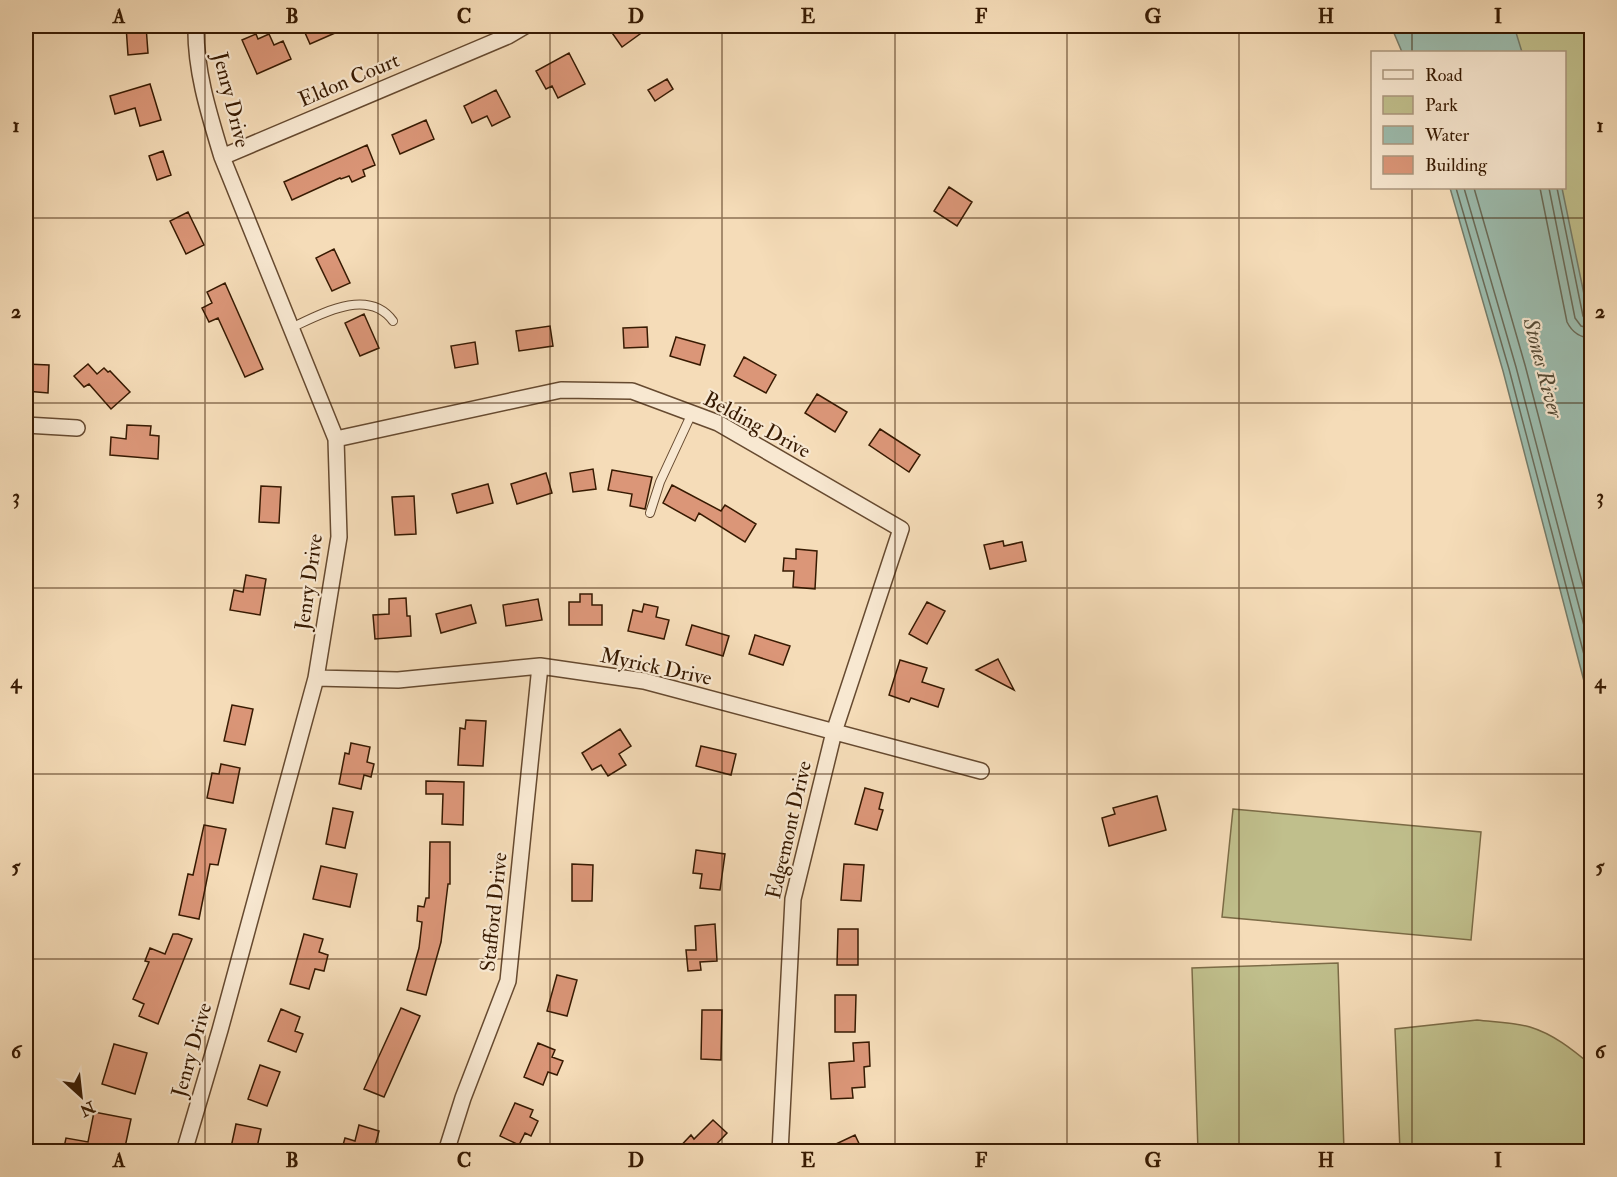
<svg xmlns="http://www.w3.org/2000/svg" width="1617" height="1177" font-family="'IM FELL Double Pica',serif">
	<rect width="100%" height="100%" fill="#f5dcb8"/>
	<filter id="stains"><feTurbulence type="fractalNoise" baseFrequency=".00333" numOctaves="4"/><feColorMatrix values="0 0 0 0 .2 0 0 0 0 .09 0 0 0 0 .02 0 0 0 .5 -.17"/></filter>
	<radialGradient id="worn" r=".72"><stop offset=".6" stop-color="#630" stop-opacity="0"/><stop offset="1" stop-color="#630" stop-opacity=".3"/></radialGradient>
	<path fill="#c0bf8c" stroke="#7c6c47" stroke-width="1.5" d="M1415 26H1591V552L1480 188H1564V52H1425Z
		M1233 809 1481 832 1471 940 1222 917Z
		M1338 963 1344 1151H1198L1192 968Z
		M1477 1020C1494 1022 1513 1022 1530 1027 1553 1034 1572 1049 1591 1065V1151H1400L1395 1029Z"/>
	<path fill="#9cbcae" stroke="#747b69" stroke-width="1.5" d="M1391 26H1514L1522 52H1402Z
		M1450 188H1562L1591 328V708L1503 371Z"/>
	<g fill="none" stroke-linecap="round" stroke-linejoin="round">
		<path stroke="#6a6b58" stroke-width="1.5" d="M1456 188 1509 369 1592 685
			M1464 188 1516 367 1592 656
			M1474 188 1525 365 1592 620
			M1540 188 1567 322C1572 332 1580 338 1592 338
			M1549 188 1575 318 1581 326 1592 329
			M1557 188 1583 316 1586 320 1592 321"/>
	</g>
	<path fill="#db9678" stroke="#371a02" stroke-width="1.5" d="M126 26H146L148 53 128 55Z
		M302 26H351L310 44Z
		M616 26H651L622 47 610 30Z
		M256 34 258 39 269 34 274 45 283 41 291 59 257 74 242 40Z
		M569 53 585 84 558 98 552 86 546 89 536 71Z
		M667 79 673 89 655 101 648 90Z
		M150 84 161 120 140 126 135 108 115 114 110 96Z
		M496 90 510 117 492 126 487 116 472 123 464 106Z
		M426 120 434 139 400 154 392 135Z
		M367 145 375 165 363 170 365 176 352 182 349 176 341 179 340 178 292 200 284 182Z
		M163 151 171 175 157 180 149 156Z
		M949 187 972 202 957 226 934 211Z
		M188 212 204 245 186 254 170 221Z
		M334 249 350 283 332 291 316 258Z
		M225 283 263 369 245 377 218 318 209 322 202 308 212 303 207 292Z
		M364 314 379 348 360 356 345 323Z
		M550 326 553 346 519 351 516 331Z
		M647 327 648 347 624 348 623 328Z
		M676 337 705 345 700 365 670 356Z
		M475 342 478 364 455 368 451 346Z
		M744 357 776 375 766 393 734 376Z
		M26 364 49 365 48 393 26 391Z
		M88 364 97 374 104 368 108 372 110 371 130 392 111 409 89 384 84 387 74 376Z
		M817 394 847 412 835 432 805 413Z
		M127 425 151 426 150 435 159 436 158 459 110 455 111 437 126 439Z
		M880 429 920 455 909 472 869 445Z
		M593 469 596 489 573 492 570 473Z
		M612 470 652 477 645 509 630 506 632 494 608 490Z
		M546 473 552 493 517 504 511 484Z
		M488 484 493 503 457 513 452 494Z
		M672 485 721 511 725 505 756 524 745 542 699 513 695 521 663 503Z
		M261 486 281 487 279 523 259 522Z
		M414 496 416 534 395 535 392 497Z
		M1003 541 1004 546 1022 542 1026 561 990 569 984 545Z
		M796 549 817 551 815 589 793 587 794 571H783L784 558 796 559Z
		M246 575 266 579 260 615 230 610 234 590 243 592Z
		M580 594H592V605H602V625H569V602H580Z
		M406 598 407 616H410L411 636 375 639 373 615 389 614V599Z
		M538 599 542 620 506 626 503 605Z
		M927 602 945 611 927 644 909 634Z
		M644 604 658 607 656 617 669 620 664 639 628 631 633 610 642 612Z
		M471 605 476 623 441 633 436 614Z
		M692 625 729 636 723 656 686 645Z
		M755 635 790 646 783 665 749 654Z
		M998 659 1014 690 976 670Z
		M900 660 927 668 922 682 944 689 938 707 911 698 909 702 889 695Z
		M232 705 253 709 245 745 224 741Z
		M466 720 486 721 483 766 458 765 460 728 465 729Z
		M620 729 631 746 619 754 626 765 608 776 601 765 592 770 582 753Z
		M351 743 370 747 367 762 374 764 371 777 364 775 361 789 339 784 345 753 349 754Z
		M701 746 736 754 731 775 696 766Z
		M221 764 240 768 233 803 207 798 212 773 219 774Z
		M426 781 464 782 463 825 442 824 443 794H426Z
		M865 788 883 793 879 809 883 810 877 830 855 824Z
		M1157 796 1166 830 1109 846 1102 818 1115 814 1113 808Z
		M333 808 353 812 345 848 326 844Z
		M204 825 226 829 218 865 210 864 199 919 179 915 188 874 193 875Z
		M430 842H450V884H448L441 942 426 995 407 990 419 948 422 922 417 921 418 906 424 907 426 898H429Z
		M696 850 725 854 720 890 700 888 702 874 693 873Z
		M572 864 593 865 592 901H572Z
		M844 864 864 865 861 901 841 900Z
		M321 866 357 874 350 907 313 899Z
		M715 924 717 961 700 962 701 970 688 971 686 950H696L695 926Z
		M838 929H858V965H837Z
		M173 934H178L192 939 158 1024 139 1016 144 1004 133 999 149 962 145 961 150 948 165 954Z
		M304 934 323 939 319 952 328 955 324 971 315 969 309 989 290 984Z
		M557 975 577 980 567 1016 547 1011Z
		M835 995H856L855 1032H835Z
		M401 1008 420 1016 384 1097 364 1089Z
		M281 1009 300 1017 295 1031 303 1034 296 1052 268 1041Z
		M702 1010H722L721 1060 701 1059Z
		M869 1042 870 1066 864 1067 865 1087 852 1088 853 1098 831 1099 829 1063 854 1061 853 1043Z
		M538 1043 555 1050 552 1057 563 1061 557 1075 548 1072 543 1085 524 1077Z
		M114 1044 147 1053 135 1094 102 1084Z
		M260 1065 280 1072 267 1106 248 1099Z
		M515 1103 533 1110 530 1117 538 1121 531 1136 525 1133 519 1145 500 1136Z
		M94 1112 131 1119 124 1152H63L66 1138 88 1142Z
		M713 1120 727 1133 709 1152H675L691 1135 694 1139Z
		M236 1124 261 1129 256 1152H230Z
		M359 1125 379 1131 375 1146 381 1148 380 1152H341L345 1138 355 1141Z
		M855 1135 863 1152H819Z"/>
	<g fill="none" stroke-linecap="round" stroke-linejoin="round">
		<g stroke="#664a30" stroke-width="10">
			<path id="lane" d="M291 328C321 314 368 287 393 321
				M650 513 660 482 692 413"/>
		</g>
		<g stroke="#664a30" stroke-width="18">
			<path id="street" d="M222 157 508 36 525 26
				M26 425 77 428
				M336 439 561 390 632 391 718 423 901 529 834 732 793 899 780 1152
				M316 678 398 680 540 666 644 681 981 771
				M184 1152 220 1030 316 678 339 537 336 439 222 157C209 114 195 70 196 26
				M446 1152 463 1098 508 981 540 666"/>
		</g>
		<use href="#lane" stroke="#f8e8d1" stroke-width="8"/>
		<use href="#street" stroke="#f8e8d1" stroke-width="15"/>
	</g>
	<path fill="none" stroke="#371a02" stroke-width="1.5" stroke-opacity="0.55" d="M205 26V1152M378 26V1152M550 26V1152M722 26V1152M895 26V1152M1067 26V1152M1239 26V1152M1412 26V52M1412 188V1152M26 218H1592M26 403H1592M26 588H1592M26 774H1592M26 959H1592"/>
	<g text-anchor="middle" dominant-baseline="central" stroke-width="4.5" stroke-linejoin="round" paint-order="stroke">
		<g font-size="21" fill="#371a02" stroke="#f8e8d1">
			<text transform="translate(349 80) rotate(-23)">Eldon Court</text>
			<text transform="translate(231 100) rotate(76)">Jenry Drive</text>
			<text transform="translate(757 425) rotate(28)">Belding Drive</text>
			<text transform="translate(309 582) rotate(-82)">Jenry Drive</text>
			<text transform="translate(656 667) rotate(12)">Myrick Drive</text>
			<text transform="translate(789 830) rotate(-77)">Edgemont Drive</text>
			<text transform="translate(494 912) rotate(-84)">Stafford Drive</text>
			<text transform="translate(192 1050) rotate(-74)">Jenry Drive</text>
		</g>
		<g font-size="22" font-style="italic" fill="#554b36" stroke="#f8e8d1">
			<text transform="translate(1543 368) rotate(75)">Stones River</text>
		</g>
	</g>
	<rect width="1617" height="1177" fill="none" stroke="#f5dcb8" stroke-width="66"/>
	<rect x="1371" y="51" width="195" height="138" fill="#f8e8d1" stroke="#ab967e" stroke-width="1.5"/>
	<rect x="1383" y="70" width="30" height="9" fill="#f8e8d1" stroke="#ab967e" stroke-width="1.5"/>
	<text x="1425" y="81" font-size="18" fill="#371a02">Road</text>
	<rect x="1383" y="96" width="30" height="18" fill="#c0bf8c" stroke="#ab967e" stroke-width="1.5"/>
	<text x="1425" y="111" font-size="18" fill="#371a02">Park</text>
	<rect x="1383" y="126" width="30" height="18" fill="#9cbcae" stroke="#ab967e" stroke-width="1.5"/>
	<text x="1425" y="141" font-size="18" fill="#371a02">Water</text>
	<rect x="1383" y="156" width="30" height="18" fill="#db9678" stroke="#ab967e" stroke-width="1.5"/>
	<text x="1425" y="171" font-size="18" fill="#371a02">Building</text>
	<g transform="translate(81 1096) rotate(153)" stroke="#f8e8d1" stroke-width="4.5" paint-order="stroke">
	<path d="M0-4.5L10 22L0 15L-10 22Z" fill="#371a02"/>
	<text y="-9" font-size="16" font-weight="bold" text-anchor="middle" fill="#371a02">N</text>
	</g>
	<rect x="33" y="33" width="1551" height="1111" fill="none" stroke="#371a02" stroke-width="2"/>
	<g font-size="20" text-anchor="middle" font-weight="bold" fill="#371a02">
		<text x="119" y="23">A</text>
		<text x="292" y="23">B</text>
		<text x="464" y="23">C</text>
		<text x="636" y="23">D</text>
		<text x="808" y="23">E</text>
		<text x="981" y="23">F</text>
		<text x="1153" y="23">G</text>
		<text x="1326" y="23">H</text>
		<text x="1498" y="23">I</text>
		<text x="16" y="132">1</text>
		<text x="1600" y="132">1</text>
		<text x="16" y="318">2</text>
		<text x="1600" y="318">2</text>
		<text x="16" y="503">3</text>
		<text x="1600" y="503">3</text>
		<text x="16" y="688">4</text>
		<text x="1600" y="688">4</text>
		<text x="16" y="873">5</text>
		<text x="1600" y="873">5</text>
		<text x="16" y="1058">6</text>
		<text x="1600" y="1058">6</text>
		<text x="119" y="1167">A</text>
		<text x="292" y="1167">B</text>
		<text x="464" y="1167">C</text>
		<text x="636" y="1167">D</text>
		<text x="808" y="1167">E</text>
		<text x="981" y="1167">F</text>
		<text x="1153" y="1167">G</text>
		<text x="1326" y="1167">H</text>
		<text x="1498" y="1167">I</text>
	</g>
	<rect width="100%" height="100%" filter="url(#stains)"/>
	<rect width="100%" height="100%" fill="url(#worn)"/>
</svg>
